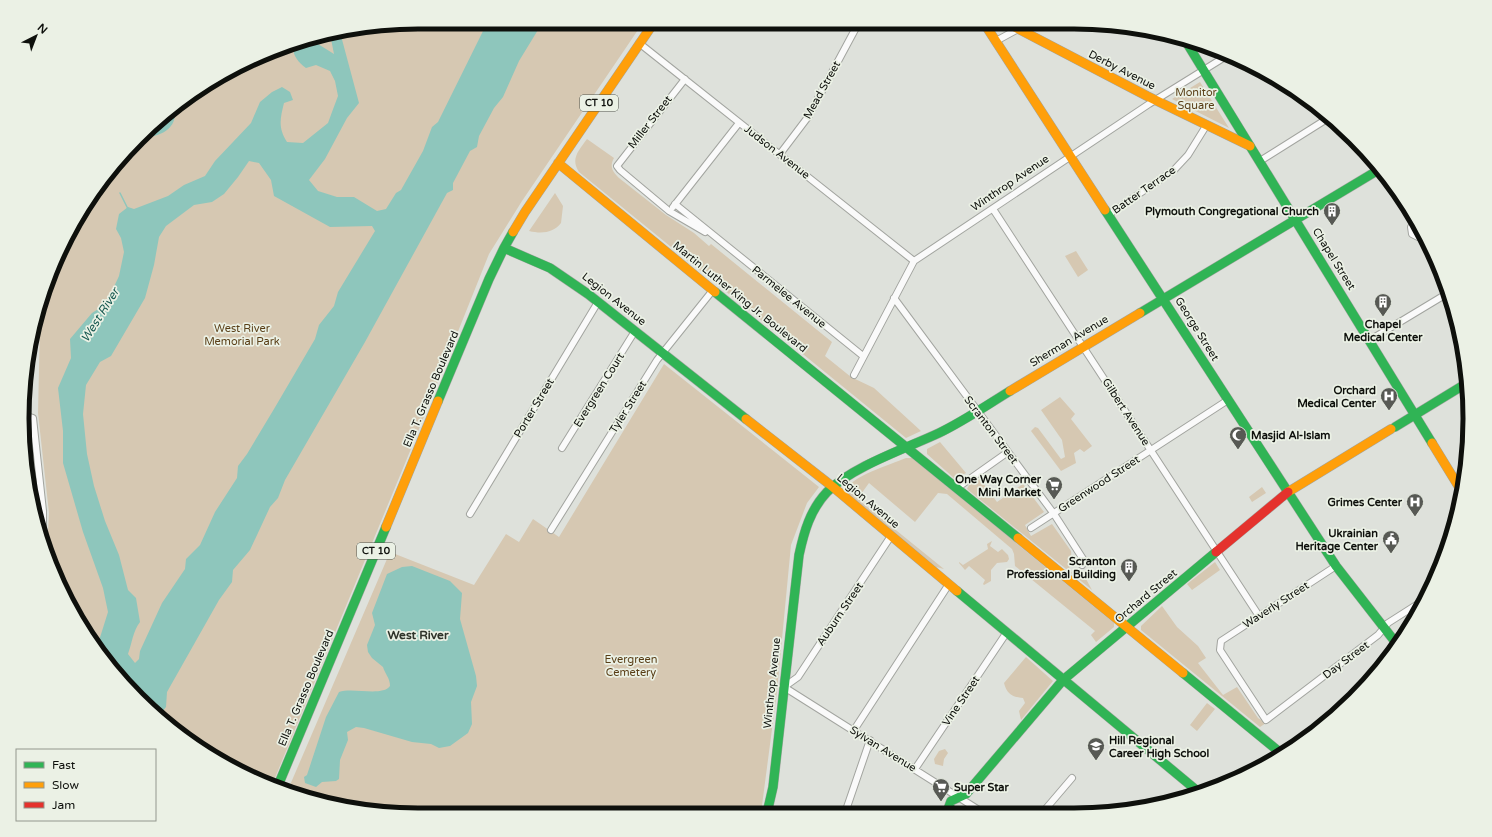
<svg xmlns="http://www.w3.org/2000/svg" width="1492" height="837" font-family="'Varela Round',sans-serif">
	<rect width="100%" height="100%" fill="#dee1db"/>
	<path fill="#d6c8b2" d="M642 24 522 201 489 254 413 444 272 785 220 762 157 717 120 680 75 617 52 570 47 552 49 513 38 413 40 326 34 324 63 243 89 198 138 138 177 104 243 63 291 43 367 25Z
		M1200 82 1229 128 1172 99Z
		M587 139 614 158C609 167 613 172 619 178L666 215 694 233 709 246 711 244 832 342 825 356 851 377 874 388 921 431 906 438 579 172C570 159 579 150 587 139Z
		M555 193 563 206 561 223C553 233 542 234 529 231Z
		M1076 251 1088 270 1078 277 1065 256Z
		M664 364 819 487 807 503 791 545 777 691 761 813 393 814 287 792 390 552 474 585 506 534 519 542 533 519 559 537Z
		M1060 397 1075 414 1071 419 1092 446 1084 452 1080 449 1074 453 1076 463 1061 471 1031 431 1035 427 1038 428 1061 459 1065 457 1062 440 1041 410Z
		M940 442 966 473 955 479 927 454V449Z
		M906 458H912L1114 623V627L1096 642 1091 635 1095 631 1015 566 1014 554 1012 549 947 494 938 493 915 522 869 483 861 494 860 501 944 569 936 567 845 491C851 476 890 465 906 458Z
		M980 479 997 502 1023 484 1044 512 1025 525 1031 536 1052 524 1071 551C1073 562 1060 574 1085 577L1092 590 967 489 969 485Z
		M1262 487 1266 493 1252 502 1249 497Z
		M992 541 990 546 998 552 1002 549 1008 555 1009 559 1007 562 997 563 991 570V581L984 585 983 584 985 580 969 566 965 570 959 563V562L963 565 988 549 987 544Z
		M1215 562 1220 570 1192 590 1187 584Z
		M1162 606 1177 627 1198 646 1206 658 1198 663 1223 695 1237 687 1258 718 1266 723 1260 727 1141 630V626Z
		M1026 657 1053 681 1021 720 1019 711 1025 703 1023 698C1012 697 1007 694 1004 683Z
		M1207 703 1215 709 1197 731 1190 725Z
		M945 749 948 753 944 759 943 766 935 764 934 759 939 751Z"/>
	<path fill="#8ec6bc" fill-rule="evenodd" d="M486 25H541L519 61 503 97 494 108 479 136 477 147 470 151 453 183V190L447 193 365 342 285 480 278 498 270 507 250 550 233 570 232 582 219 600 167 692 166 707 158 717 120 680 122 674 115 669 113 670 97 647 108 612 103 588 83 532 63 463V431L58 388 71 358 70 339 92 313 106 304 119 276 124 252 121 238 116 229 119 214 128 207 134 209 168 196 184 185 205 176 215 161 251 123 260 102 272 92 282 87 290 92 293 100 284 103C280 119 278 128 287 142L303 143 328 123 332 112 338 96 335 81 330 71 316 65 306 68C297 61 291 54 294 42L316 37 318 44 334 54 330 34 340 32 359 103 347 118 325 159 309 180 318 191 337 197H354L377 211 386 209 396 193 401 190 423 151 432 127 438 122ZM249 161 259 163 271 180 274 196 330 227 372 226 375 231 338 292 334 306 319 325 315 339 274 409 247 454 238 466 237 478 215 512 200 545 186 559 185 569 162 603 140 651 139 659 135 663 128 654C132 643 133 631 140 622L136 598 128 590 119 555 105 521 94 486 87 454 83 414 86 385 100 362 111 356 145 298 154 265 159 237 166 226 194 205 212 202 224 194 238 177Z
		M175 106C178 132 159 136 137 139Z
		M412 566 450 581 462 593 460 619 476 676 477 686 471 702 472 724 468 733 450 746 439 748 431 744 412 742 364 728 356 727 347 732 348 740 340 760 339 779 336 781 322 782 316 787 305 783 304 777 307 775 326 717 339 692C353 687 382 697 390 686 390 678 385 674 383 667L372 658 368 652 367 645 375 625 372 613 387 574 402 567Z"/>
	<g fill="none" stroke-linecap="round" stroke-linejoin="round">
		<path stroke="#8ec6bc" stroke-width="1.5" d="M120 193 128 209"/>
		<g stroke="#a2a49f" stroke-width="8">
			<path id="street" d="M996 41 1029 23
				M639 43 914 261
				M685 79 617 166 620 170 669 211 705 232
				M780 154 808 117 858 24
				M1260 161 1330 117
				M1385 173 1414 223
				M675 204 863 356
				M673 207 739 123
				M993 209 1259 616
				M1108 215 1174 170 1188 155 1206 126
				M1416 222 1411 227 1412 234 1418 237 1424 235
				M894 298 1054 514 1083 559 1082 565
				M1370 340 1448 293
				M854 375 914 261 1149 104 1228 55
				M24 415 33 418 43 511V540
				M562 448 635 331
				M957 488 1008 452
				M33 508 43 511
				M470 514 598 302
				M1031 528 1228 400
				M551 530 657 360 713 290
				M891 536 798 677 784 687 982 812
				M1336 566 1221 641 1220 650 1266 720 1378 635 1388 623 1424 600
				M854 730 949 584
				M915 769 1007 632
				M1043 812 1072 778
				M845 813 870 740"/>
		</g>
		<g stroke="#a2a49f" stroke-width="10">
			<path id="fast" d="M1185 40 1432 443
				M1105 210 1336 566 1396 643
				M513 232 504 248 550 268 588 294 746 419
				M715 292 1018 538
				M1140 313 1380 169
				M438 401 489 279 504 248
				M1395 427 1467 383
				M957 591 1201 794
				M1183 673 1282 754
				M277 788 386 527
				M947 812 951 801 966 794 1063 680 1216 552
				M767 813 773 787 799 555C804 532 810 510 827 492 851 467 907 448 939 433 964 421 987 405 1010 391"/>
		</g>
		<g stroke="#a2a49f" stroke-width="10">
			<path id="slow" d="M984 23 1105 210
				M1007 23 1147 96 1250 146
				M558 163 715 292
				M513 232 525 212 653 24
				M1010 391 1140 313
				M746 419 833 487 957 591
				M1432 443 1462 492
				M1288 492 1391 429
				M386 527 438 401
				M1018 538 1183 673"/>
		</g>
		<g stroke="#a2a49f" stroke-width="10">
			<path id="jam" d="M1216 552 1288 492"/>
		</g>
		<use href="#street" stroke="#fafafa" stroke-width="6"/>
		<use href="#fast" stroke="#30b455" stroke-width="9"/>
		<use href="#slow" stroke="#ff9f0a" stroke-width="9"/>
		<use href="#jam" stroke="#e5322d" stroke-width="9"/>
	</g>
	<defs>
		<g id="building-pin" transform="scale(0.9)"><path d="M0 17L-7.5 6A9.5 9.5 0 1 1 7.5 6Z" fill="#575954" stroke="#ebf1e5"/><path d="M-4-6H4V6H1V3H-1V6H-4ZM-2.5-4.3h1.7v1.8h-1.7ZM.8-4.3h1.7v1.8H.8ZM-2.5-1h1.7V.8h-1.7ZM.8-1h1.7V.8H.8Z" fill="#fff"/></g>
		<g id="hospital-pin" transform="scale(0.9)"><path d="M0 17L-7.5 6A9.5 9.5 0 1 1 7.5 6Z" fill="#575954" stroke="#ebf1e5"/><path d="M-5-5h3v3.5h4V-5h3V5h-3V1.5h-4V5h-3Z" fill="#fff"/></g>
		<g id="mosque-pin" transform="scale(0.9)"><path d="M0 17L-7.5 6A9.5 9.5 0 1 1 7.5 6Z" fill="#575954" stroke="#ebf1e5"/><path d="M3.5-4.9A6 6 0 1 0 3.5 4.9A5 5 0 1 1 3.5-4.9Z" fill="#fff"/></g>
		<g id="supermarket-pin" transform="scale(0.9)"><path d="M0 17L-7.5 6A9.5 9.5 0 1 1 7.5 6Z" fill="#575954" stroke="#ebf1e5"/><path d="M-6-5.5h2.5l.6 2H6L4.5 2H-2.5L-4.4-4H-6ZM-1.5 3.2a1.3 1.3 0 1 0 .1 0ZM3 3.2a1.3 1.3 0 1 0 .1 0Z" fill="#fff"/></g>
		<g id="civic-pin" transform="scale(0.9)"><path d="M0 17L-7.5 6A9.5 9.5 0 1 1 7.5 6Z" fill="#575954" stroke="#ebf1e5"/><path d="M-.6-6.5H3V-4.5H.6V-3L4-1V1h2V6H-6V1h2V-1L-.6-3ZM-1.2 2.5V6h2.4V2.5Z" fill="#fff"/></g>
		<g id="school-pin" transform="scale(0.9)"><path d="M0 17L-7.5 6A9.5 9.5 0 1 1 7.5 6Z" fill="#575954" stroke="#ebf1e5"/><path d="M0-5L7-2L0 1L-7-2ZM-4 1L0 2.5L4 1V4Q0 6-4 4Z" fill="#fff"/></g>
	</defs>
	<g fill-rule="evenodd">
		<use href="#building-pin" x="1332" y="211"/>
		<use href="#building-pin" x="1383" y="302"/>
		<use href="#hospital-pin" x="1389" y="396"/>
		<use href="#mosque-pin" x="1238" y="435"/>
		<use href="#supermarket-pin" x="1054" y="485"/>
		<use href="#hospital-pin" x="1415" y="502"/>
		<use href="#civic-pin" x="1391" y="539"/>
		<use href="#building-pin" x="1129" y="567"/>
		<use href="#school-pin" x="1096" y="746"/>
		<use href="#supermarket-pin" x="941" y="787"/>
	</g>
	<g text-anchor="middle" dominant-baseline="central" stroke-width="3.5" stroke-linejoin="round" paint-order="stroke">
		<g fill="#ebf1e5" stroke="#50544d" stroke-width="1">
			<rect x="580" y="95" width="38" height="16" rx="3"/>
			<rect x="357" y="543" width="38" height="16" rx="3"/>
		</g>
		<g font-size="10" font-weight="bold" fill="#0e100c">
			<text x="599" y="103">CT 10</text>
			<text x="376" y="551">CT 10</text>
		</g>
		<g font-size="11" fill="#0e100c" stroke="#ebf1e5">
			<text transform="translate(1122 70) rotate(27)">Derby Avenue</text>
			<text transform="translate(822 90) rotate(-61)">Mead Street</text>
			<text transform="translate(650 122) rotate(-52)">Miller Street</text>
			<text transform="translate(777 152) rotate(38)">Judson Avenue</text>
			<text transform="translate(1010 183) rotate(-34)">Winthrop Avenue</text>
			<text transform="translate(1144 190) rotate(-35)">Batter Terrace</text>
			<text transform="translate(1334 259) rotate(58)">Chapel Street</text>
			<text transform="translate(740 297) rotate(39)">Martin Luther King Jr. Boulevard</text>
			<text transform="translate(789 297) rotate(39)">Parmelee Avenue</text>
			<text transform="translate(614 299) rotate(38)">Legion Avenue</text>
			<text transform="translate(1197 329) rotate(58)">George Street</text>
			<text transform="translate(1069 341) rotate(-31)">Sherman Avenue</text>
			<text transform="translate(431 389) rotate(-67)">Ella T. Grasso Boulevard</text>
			<text transform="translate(599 390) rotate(-58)">Evergreen Court</text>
			<text transform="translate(628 407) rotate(-58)">Tyler Street</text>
			<text transform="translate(534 408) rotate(-59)">Porter Street</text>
			<text transform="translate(1126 412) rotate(57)">Gilbert Avenue</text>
			<text transform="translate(991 430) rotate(53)">Scranton Street</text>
			<text transform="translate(1099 484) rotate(-33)">Greenwood Street</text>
			<text transform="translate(868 501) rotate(40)">Legion Avenue</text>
			<text transform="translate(1146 596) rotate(-40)">Orchard Street</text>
			<text transform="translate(1276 605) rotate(-33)">Waverly Street</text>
			<text transform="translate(840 614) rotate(-56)">Auburn Street</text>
			<text transform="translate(1346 660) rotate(-37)">Day Street</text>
			<text transform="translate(772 683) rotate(-84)">Winthrop Avenue</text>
			<text transform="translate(306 688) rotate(-67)">Ella T. Grasso Boulevard</text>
			<text transform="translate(961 701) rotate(-56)">Vine Street</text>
			<text transform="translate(883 749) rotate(32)">Sylvan Avenue</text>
		</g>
		<g font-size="11" fill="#593e16" stroke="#ebf1e5">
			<text x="1196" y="92">Monitor<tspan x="1196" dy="13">Square</tspan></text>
			<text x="242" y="328">West River<tspan x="242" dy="13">Memorial Park</tspan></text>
			<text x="631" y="659">Evergreen<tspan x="631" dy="13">Cemetery</tspan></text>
		</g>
		<g font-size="11" font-weight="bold" fill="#0e100c" stroke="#ebf1e5" text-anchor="end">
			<text x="1319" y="211">Plymouth Congregational Church</text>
			<text x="1383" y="324" text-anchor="middle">Chapel<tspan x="1383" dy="13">Medical Center</tspan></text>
			<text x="1376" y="390">Orchard<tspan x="1376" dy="13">Medical Center</tspan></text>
			<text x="1251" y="435" text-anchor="start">Masjid Al-Islam</text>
			<text x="1041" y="479">One Way Corner<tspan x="1041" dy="13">Mini Market</tspan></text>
			<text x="1402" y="502">Grimes Center</text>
			<text x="1378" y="533">Ukrainian<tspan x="1378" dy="13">Heritage Center</tspan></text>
			<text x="1116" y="561">Scranton<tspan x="1116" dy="13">Professional Building</tspan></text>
			<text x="1109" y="740" text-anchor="start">Hill Regional<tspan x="1109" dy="13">Career High School</tspan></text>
			<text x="954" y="787" text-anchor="start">Super Star</text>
		</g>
		<g font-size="12" font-style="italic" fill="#175950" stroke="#ebf1e5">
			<text transform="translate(100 315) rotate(-58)">West River</text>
		</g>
		<g font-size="12" font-weight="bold" fill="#2f342b" stroke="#ebf1e5">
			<text x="418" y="635">West River</text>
		</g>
	</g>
	<path d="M0 0H1492V837H0ZM418 29H1074A389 389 0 0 1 1463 418V419A389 389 0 0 1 1074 808H418A389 389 0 0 1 29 419V418A389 389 0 0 1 418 29Z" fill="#ebf1e5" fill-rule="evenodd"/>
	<path fill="none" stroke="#0e100c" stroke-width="5" d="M418 29H1074A389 389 0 0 1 1463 418V419A389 389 0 0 1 1074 808H418A389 389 0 0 1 29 419V418A389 389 0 0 1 418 29Z"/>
	<rect x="16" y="749" width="140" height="72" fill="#ebf1e5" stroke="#93978e"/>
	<rect x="24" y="762" width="20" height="6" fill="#30b455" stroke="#93978e"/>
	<text x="52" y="769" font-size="12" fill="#0e100c">Fast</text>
	<rect x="24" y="782" width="20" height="6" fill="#ff9f0a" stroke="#93978e"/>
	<text x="52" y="789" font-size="12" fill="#0e100c">Slow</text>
	<rect x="24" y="802" width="20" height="6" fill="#e5322d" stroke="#93978e"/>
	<text x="52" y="809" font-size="12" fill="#0e100c">Jam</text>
	<g transform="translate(36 36) rotate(42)" stroke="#ebf1e5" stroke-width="3" paint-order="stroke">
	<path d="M0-3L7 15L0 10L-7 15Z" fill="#0e100c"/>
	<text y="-6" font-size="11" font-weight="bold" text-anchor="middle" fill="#0e100c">N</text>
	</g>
</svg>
